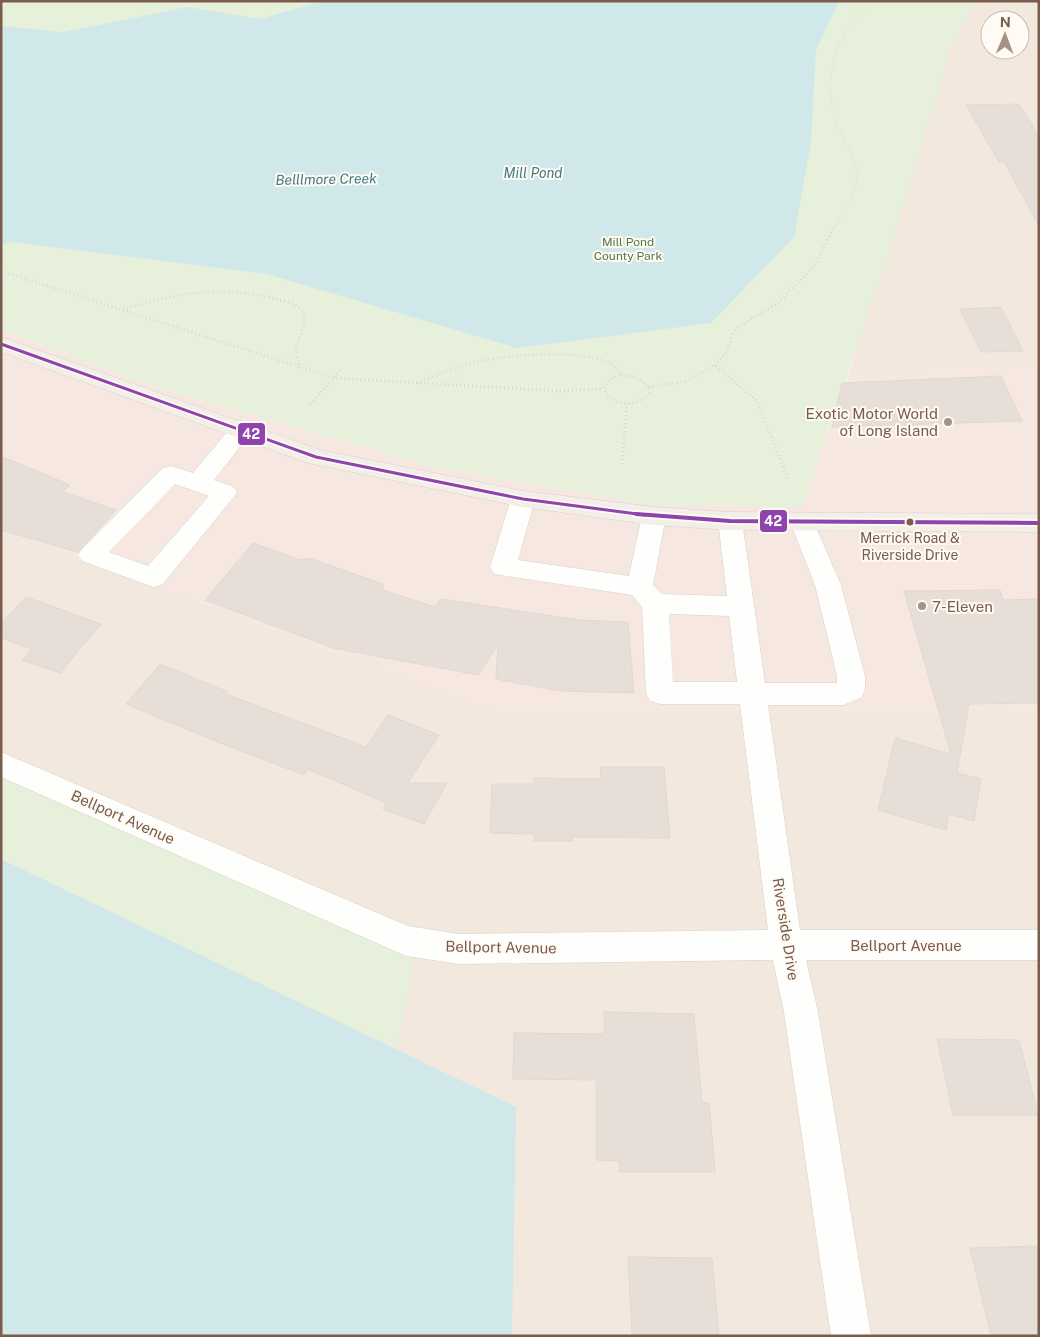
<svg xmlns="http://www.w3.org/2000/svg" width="1040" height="1337" font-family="'Public Sans',sans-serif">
	<rect width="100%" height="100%" fill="#f9f5f0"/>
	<path fill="#f2e8de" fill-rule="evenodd" d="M977 1H1039V365L849 373 952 44ZM990 20H1020V50H990Z
		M1 528 495 712 1039 714V1336H1Z"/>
	<path fill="#f6e8e1" d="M1 330 158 388 438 468 652 504 802 507 849 373 1039 365V714L494 712 1 528Z"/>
	<path fill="#e7f0db" d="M1 1H977L952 44 889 253 802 507 652 504 438 468 158 388 1 330Z
		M1 770 415 951 397 1049 1 859Z"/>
	<path fill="#d0e8ea" d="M323 1H839L816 50 811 143 794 237 711 323 517 348 267 274 11 242 1 245V26L64 32 187 7 260 19Z
		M1 859 516 1107 512 1336H1Z"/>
	<path fill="#e6ded7" stroke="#e2d8d2" d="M1019 104 1039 136V226L1004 162H999L966 105Z
		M1001 307 1023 351 981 352 960 309Z
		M1001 376 1022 421 832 427 842 383Z
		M1 456 70 485 63 492 116 510 78 552 1 530Z
		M253 543 301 560 309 558 383 584V590L435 607 441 599 579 620 628 622 634 693 560 691 496 679 498 645 478 675 333 648 205 600Z
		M1000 590 1003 600 1039 599V703L969 704 957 773 981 779 974 821 949 814 946 830 878 810 895 738 951 754 904 591Z
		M26 597 101 624 60 673 22 660 32 649 1 638V624Z
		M160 664 228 692 226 694 366 747 388 715 439 735 408 783H447L424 824 383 809 386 803 308 769 304 775 225 745 126 704Z
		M600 767H664L670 838 572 837 573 841H534V834L490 833 492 784H534V778L601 779Z
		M604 1012 694 1014 702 1103H709L715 1172H619V1161L596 1160V1080L513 1079 514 1033 604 1034Z
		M937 1039 1019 1040 1038 1115H953Z
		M1039 1246V1336H991L970 1248Z
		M628 1257 712 1258 719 1336H632Z"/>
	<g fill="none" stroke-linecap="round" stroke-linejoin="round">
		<g stroke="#d7d1cb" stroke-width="1">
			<path id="minor" d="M241 422 249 425 253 430 214 480 234 487 237 493 162 585 153 587 82 561 78 555 82 549 163 468 171 466 193 473 233 425ZM175 484 209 496 148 566 109 552Z
				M523 491 532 493 535 499 518 560 629 576 642 516 645 510 654 507 663 510 666 516 653 585 662 594 727 596 718 521 721 515 730 512 739 515 742 521 765 683H837V676L815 585 790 522 793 516 802 513 811 516 841 585 865 676V690L861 698 843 705H768L800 930H1039V960H806L818 1012 871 1336H831L784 1012 773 960 459 964 406 956 1 777V752L408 926 459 934 768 930 740 704H660L650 701 646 693 642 607 632 595 494 574 490 567 511 499 514 493ZM669 614 729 616 737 682H673Z"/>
		</g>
		<g stroke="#dad1cc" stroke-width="1">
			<path id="major" d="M1 337 320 450 523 491 654 507 730 512 1039 514V532L730 530 654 525 523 507 308 463 1 352Z"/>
		</g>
		<path stroke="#dcd5d0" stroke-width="2" stroke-dasharray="0.5 2.5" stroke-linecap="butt" d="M834 228C844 211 858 193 857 172 855 155 844 141 838 126 819 81 836 32 871 1"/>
		<path stroke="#dcd5d0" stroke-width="2.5" stroke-dasharray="1 3" stroke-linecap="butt" d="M1 271 334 378 560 391 604 389
			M123 310C173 293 222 285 274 299 283 301 297 303 302 311 310 325 295 339 296 352 297 357 299 362 301 367
			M715 365 725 354 733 334 738 327 778 303 807 274 817 261 834 226
			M621 375C635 377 644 378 650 392 637 408 614 408 604 389 607 380 613 377 621 375Z
			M417 383C435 376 453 368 471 363 501 355 589 347 614 366 617 368 619 372 621 375
			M649 387 687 381 715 365 757 401 788 479
			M310 404 342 369
			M622 464 627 404"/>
		<use href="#minor" fill="#fefefd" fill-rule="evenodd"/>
		<use href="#major" fill="#f3eee8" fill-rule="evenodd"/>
		<g stroke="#fffaf3" stroke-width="6">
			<path id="bus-1-far1" d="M1 344 316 457 523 499 645 515"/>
		</g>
		<g stroke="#fffaf3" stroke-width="8">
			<path id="bus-1" d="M636 514 730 521 1039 523"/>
		</g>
		<use href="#bus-1-far1" stroke="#8e44ad" stroke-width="3"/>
		<use href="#bus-1" stroke="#8e44ad" stroke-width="4"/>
	</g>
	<g fill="#a69286" stroke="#fffaf3" stroke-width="2">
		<circle cx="948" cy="422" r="5"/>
		<circle cx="922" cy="606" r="5"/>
	</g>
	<circle fill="#7a5c4d" stroke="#fffaf3" stroke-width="2" cx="910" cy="522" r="4.5"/>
	<g text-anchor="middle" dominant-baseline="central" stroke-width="4" stroke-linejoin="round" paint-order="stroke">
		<g font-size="12" fill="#537a41" stroke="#fffaf3">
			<text x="628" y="242">Mill Pond<tspan x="628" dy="14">County Park</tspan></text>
		</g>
		<g font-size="14" font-style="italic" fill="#437c86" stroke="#fffaf3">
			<text x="533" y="173">Mill Pond</text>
			<text transform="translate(326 179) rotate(-1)">Belllmore Creek</text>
		</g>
		<g font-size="14" fill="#7a5c4d" stroke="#fffaf3">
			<text x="910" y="538">Merrick Road &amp;<tspan x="910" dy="17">Riverside Drive</tspan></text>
		</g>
		<g font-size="15" fill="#7a5c4d" stroke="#fffaf3" text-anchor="end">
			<text x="938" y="413">Exotic Motor World<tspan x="938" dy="17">of Long Island</tspan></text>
			<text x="932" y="606" text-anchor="start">7-Eleven</text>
		</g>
		<g font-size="15" fill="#7a5c4d" stroke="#fffaf3">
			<text transform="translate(123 817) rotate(24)">Bellport Avenue</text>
			<text transform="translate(786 929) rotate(81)">Riverside Drive</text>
			<text x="906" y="945">Bellport Avenue</text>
			<text transform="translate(501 947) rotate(1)">Bellport Avenue</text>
		</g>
	</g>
	<g stroke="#fffaf3" stroke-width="2">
		<rect x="237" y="422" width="29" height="24" rx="5" fill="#8e44ad"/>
		<rect x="759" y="509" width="29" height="24" rx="5" fill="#8e44ad"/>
	</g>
	<g font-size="14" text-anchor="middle" font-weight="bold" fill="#fff">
		<text x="251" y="439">42</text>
		<text x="773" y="526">42</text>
	</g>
	<rect width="1040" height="1337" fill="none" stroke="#7a5c4d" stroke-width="5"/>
	<g transform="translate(1005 35) rotate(1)"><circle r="24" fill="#fffaf3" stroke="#cabbb1"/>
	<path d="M0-4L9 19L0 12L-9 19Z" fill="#a69286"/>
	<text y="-8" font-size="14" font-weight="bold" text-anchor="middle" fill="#7a5c4d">N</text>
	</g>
</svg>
